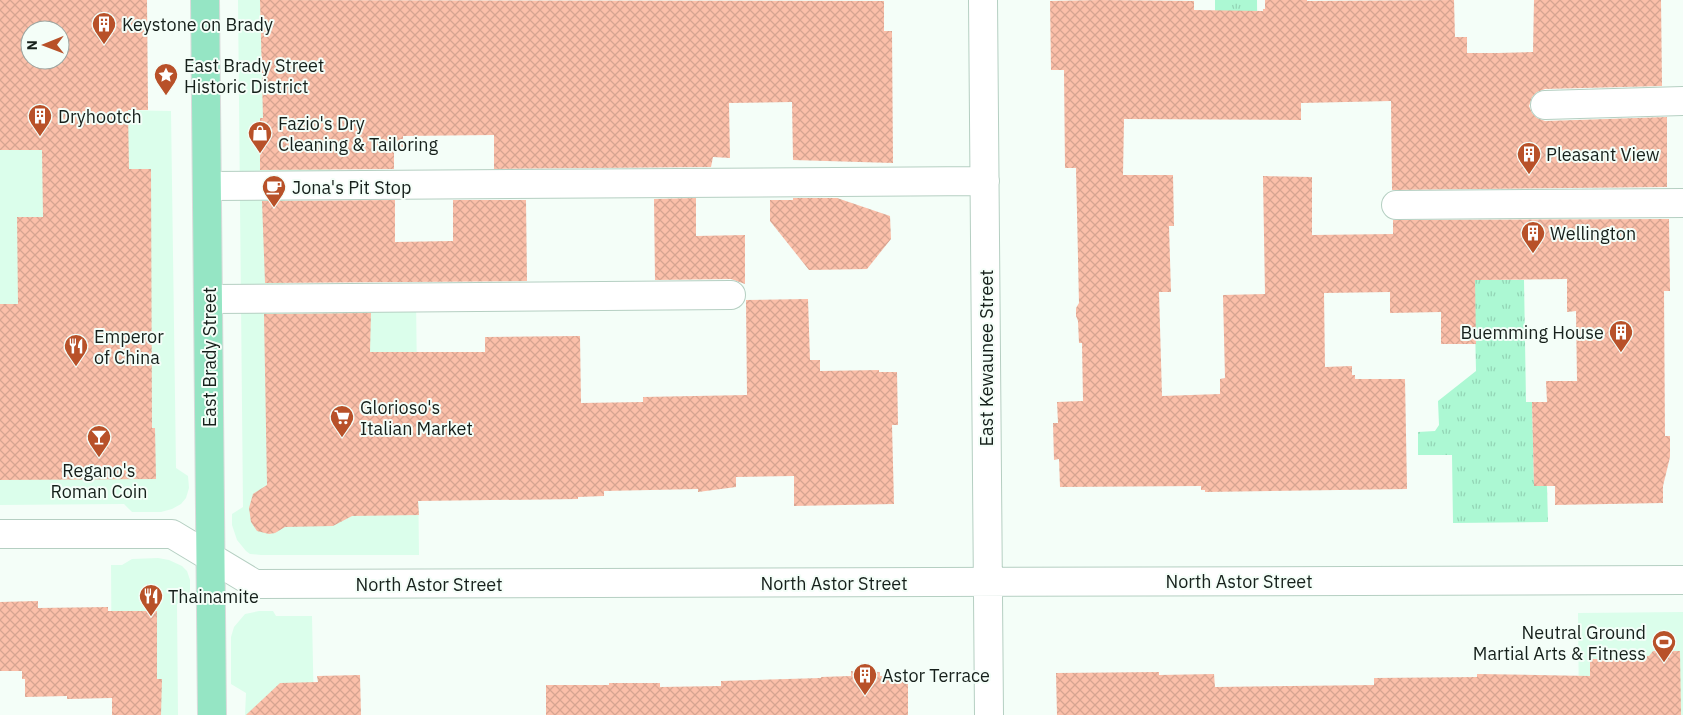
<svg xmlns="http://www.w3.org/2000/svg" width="1683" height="715" font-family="'IBM Plex Sans',sans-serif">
	<defs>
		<pattern id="grass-tufts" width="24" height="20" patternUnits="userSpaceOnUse" patternTransform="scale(1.25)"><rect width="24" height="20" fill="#acf8d3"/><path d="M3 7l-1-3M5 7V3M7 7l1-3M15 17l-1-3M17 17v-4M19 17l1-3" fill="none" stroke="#93d4b5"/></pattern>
		<pattern id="building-cross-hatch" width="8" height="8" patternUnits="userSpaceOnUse" patternTransform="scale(1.25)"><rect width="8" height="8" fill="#fbbfa9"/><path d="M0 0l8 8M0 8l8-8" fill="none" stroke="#d6a491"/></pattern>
	</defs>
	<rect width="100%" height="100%" fill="#f4fef8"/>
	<path fill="#dbfeeb" d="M238 0H326L327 96H329L330 185H285V290L416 297 419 555H261L250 554 246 551 237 540 232 525V514L243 507Z
		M0 108 171 111 176 468 188 476 189 488 186 498 181 504 172 509 161 512H132L124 504 0 505Z
		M158 558 169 560 182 566 187 571 190 580V598L177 604 178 715H112L111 565H122L132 559Z
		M259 611H273L276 616H312L314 715H245L246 693 231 684V637L234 627 245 614Z
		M1683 612V715H1579L1578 613Z"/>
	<path fill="url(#grass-tufts)" d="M1215 0H1257L1258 93 1215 27Z
		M1474 280H1524L1526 402H1532L1534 486H1547L1548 522 1453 523 1452 455H1418V432L1435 431 1439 425 1438 401 1476 371Z"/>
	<path fill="url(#building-cross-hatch)" fill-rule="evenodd" d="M0 0H147L148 110H128L129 169H151L152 428H155L156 479 0 480V304H18L17 217H43L42 150H0ZM30 30H60V60H30Z
		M260 0 884 1V31H892L893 163 793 160 792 102 729 103 730 158 713 157 711 167 494 169V135L403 136V147H394V169L260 170V118H263Z
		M1099 0 1194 1V10L1263 11V9H1265V0H1307V1L1454 0 1455 37H1467V53H1498L1533 52 1534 0H1661L1662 86 1545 89 1537 92 1532 97 1529 106 1532 113 1537 118 1545 121 1667 117V187L1392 190 1391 101 1301 103V120L1124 119 1123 175H1173L1174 226H1169L1171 292H1159L1162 396 1220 394V379L1225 378 1223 295 1265 294 1263 176 1312 177V235L1393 234V220L1669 219 1670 291H1664L1665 436H1670V457L1663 486V503L1555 505V486H1534L1532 402H1547L1546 381H1577L1576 311 1567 312V279L1475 280 1476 344H1441V312L1390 313V292L1324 293 1325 367 1352 366V375H1355V379H1405L1407 489 1205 492V490H1201V486L1060 487 1059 459 1054 460 1053 423H1058L1057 402 1083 401 1082 343H1079L1078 321 1076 316V308L1079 303 1076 168H1065L1064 70H1051L1050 1Z
		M696 198V236L745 235V284L731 279 655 280 654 199Z
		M793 198H837L890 216 891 239 867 269 809 270 770 221V200H793Z
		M395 200V242L453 241V200H526L527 281 265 283 262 201Z
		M808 299 810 360H820V371L879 370V372H897L898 425H892L894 504 794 506V476L736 477V487L698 492V489L604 491V496L578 497V499L418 501 419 515 352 516 333 526 285 527 275 533 269 534 257 531 251 522 249 508 253 494 267 485 264 314 371 313 370 352H485V337L580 336 581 403 643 402V397L747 395 746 300Z
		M38 601V608L108 607V611H157V679H162L161 715H112V698L67 699V696L25 697V679H22V671H0V602Z
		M1653 651H1680L1681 715H1057L1056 673 1159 672V675L1214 674 1215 687 1374 685V678L1477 677V674L1590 676V659H1624L1623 656H1649Z
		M851 671 880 672V676H908V715H546V685H609V683H660V687L721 686V681L821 678V677L851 676Z
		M360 675 361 715H246L280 683 318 682 317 676Z"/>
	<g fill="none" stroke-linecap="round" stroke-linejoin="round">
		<g stroke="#b5cfc2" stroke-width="30">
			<path id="minor" d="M983 0 989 715
				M1545 105 1683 101
				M207 186 985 181
				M1396 205 1683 203
				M208 299 731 295
				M0 534H172L255 584 1683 580"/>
		</g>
		<g stroke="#dadbdb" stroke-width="30">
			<path id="major" d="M205 0 212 715"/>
		</g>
		<use href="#minor" stroke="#fff" stroke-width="28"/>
		<use href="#major" stroke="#95e5c4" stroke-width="28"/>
	</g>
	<defs>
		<g id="building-pin" transform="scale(1.25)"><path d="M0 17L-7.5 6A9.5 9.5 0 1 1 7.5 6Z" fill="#b85129" stroke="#f4fef8"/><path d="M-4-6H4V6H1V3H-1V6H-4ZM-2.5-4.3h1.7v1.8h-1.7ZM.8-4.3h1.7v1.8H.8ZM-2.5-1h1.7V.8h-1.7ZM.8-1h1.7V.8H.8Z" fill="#fff"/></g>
		<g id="sight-pin" transform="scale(1.25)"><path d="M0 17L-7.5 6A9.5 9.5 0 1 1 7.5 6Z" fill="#b85129" stroke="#f4fef8"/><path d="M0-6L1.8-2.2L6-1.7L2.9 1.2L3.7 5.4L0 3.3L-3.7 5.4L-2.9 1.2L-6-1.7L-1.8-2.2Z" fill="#fff"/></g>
		<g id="shop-pin" transform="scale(1.25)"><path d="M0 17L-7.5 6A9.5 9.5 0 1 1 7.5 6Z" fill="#b85129" stroke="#f4fef8"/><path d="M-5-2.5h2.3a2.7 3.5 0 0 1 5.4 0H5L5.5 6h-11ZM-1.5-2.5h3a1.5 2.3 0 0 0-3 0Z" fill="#fff"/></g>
		<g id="cafe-pin" transform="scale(1.25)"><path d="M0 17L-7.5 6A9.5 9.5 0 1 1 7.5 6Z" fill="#b85129" stroke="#f4fef8"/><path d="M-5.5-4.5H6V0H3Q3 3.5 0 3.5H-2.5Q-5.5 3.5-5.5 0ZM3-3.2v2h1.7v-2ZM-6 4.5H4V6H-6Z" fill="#fff"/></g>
		<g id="restaurant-pin" transform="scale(1.25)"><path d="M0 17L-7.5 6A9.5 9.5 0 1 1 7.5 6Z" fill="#b85129" stroke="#f4fef8"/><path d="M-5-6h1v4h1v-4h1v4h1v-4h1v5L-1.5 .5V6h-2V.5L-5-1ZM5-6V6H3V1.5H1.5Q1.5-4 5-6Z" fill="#fff"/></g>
		<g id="supermarket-pin" transform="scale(1.25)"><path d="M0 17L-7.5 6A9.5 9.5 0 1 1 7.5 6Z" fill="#b85129" stroke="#f4fef8"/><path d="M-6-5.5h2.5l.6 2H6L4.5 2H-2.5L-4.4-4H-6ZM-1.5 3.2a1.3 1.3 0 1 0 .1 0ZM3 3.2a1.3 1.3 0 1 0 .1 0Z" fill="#fff"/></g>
		<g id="bar-pin" transform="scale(1.25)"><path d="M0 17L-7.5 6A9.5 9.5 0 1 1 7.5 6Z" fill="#b85129" stroke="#f4fef8"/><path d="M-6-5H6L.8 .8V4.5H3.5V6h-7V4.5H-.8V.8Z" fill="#fff"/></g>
		<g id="stadium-pin" transform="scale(1.25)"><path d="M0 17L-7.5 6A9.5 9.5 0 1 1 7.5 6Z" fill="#b85129" stroke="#f4fef8"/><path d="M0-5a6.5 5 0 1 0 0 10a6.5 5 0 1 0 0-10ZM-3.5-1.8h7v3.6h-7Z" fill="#fff"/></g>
	</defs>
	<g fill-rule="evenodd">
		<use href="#building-pin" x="104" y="24"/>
		<use href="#sight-pin" x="166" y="75"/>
		<use href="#building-pin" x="40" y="116"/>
		<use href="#shop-pin" x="260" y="133"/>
		<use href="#building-pin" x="1529" y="154"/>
		<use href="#cafe-pin" x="274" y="187"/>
		<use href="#building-pin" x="1533" y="233"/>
		<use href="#building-pin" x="1621" y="332"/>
		<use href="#restaurant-pin" x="76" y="346"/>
		<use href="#supermarket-pin" x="342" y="417"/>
		<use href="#bar-pin" x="99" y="437"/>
		<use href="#restaurant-pin" x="151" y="596"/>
		<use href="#stadium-pin" x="1664" y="642"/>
		<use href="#building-pin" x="865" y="675"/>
	</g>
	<g text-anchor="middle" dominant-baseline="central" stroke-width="4" stroke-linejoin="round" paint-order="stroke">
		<g font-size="18" fill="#16201b" stroke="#f4fef8" text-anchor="start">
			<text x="122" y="24">Keystone on Brady</text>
			<text x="184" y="65">East Brady Street<tspan x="184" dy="21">Historic District</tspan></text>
			<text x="58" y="116">Dryhootch</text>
			<text x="278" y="123">Fazio's Dry<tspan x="278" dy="21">Cleaning &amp; Tailoring</tspan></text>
			<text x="1546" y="154">Pleasant View</text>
			<text x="292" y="187">Jona's Pit Stop</text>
			<text x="1550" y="233">Wellington</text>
			<text x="1604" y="332" text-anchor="end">Buemming House</text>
			<text x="94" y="336">Emperor<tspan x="94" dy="21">of China</tspan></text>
			<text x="360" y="407">Glorioso's<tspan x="360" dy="21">Italian Market</tspan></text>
			<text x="99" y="470" text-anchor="middle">Regano's<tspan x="99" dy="21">Roman Coin</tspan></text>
			<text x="168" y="596">Thainamite</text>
			<text x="1646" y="632" text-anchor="end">Neutral Ground<tspan x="1646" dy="21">Martial Arts &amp; Fitness</tspan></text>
			<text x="882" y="675">Astor Terrace</text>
		</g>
		<g font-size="18" fill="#16201b" stroke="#f4fef8">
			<text transform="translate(209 357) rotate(-90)">East Brady Street</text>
			<text transform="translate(986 358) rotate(-90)">East Kewaunee Street</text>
			<text x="1239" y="581">North Astor Street</text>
			<text x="834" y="583">North Astor Street</text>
			<text x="429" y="584">North Astor Street</text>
		</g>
	</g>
	<g transform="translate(45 45) rotate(269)"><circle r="24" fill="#f4fef8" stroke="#9ba5a0"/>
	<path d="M0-4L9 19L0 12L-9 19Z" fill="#b85129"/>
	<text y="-8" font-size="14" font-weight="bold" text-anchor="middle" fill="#16201b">N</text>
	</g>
</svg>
